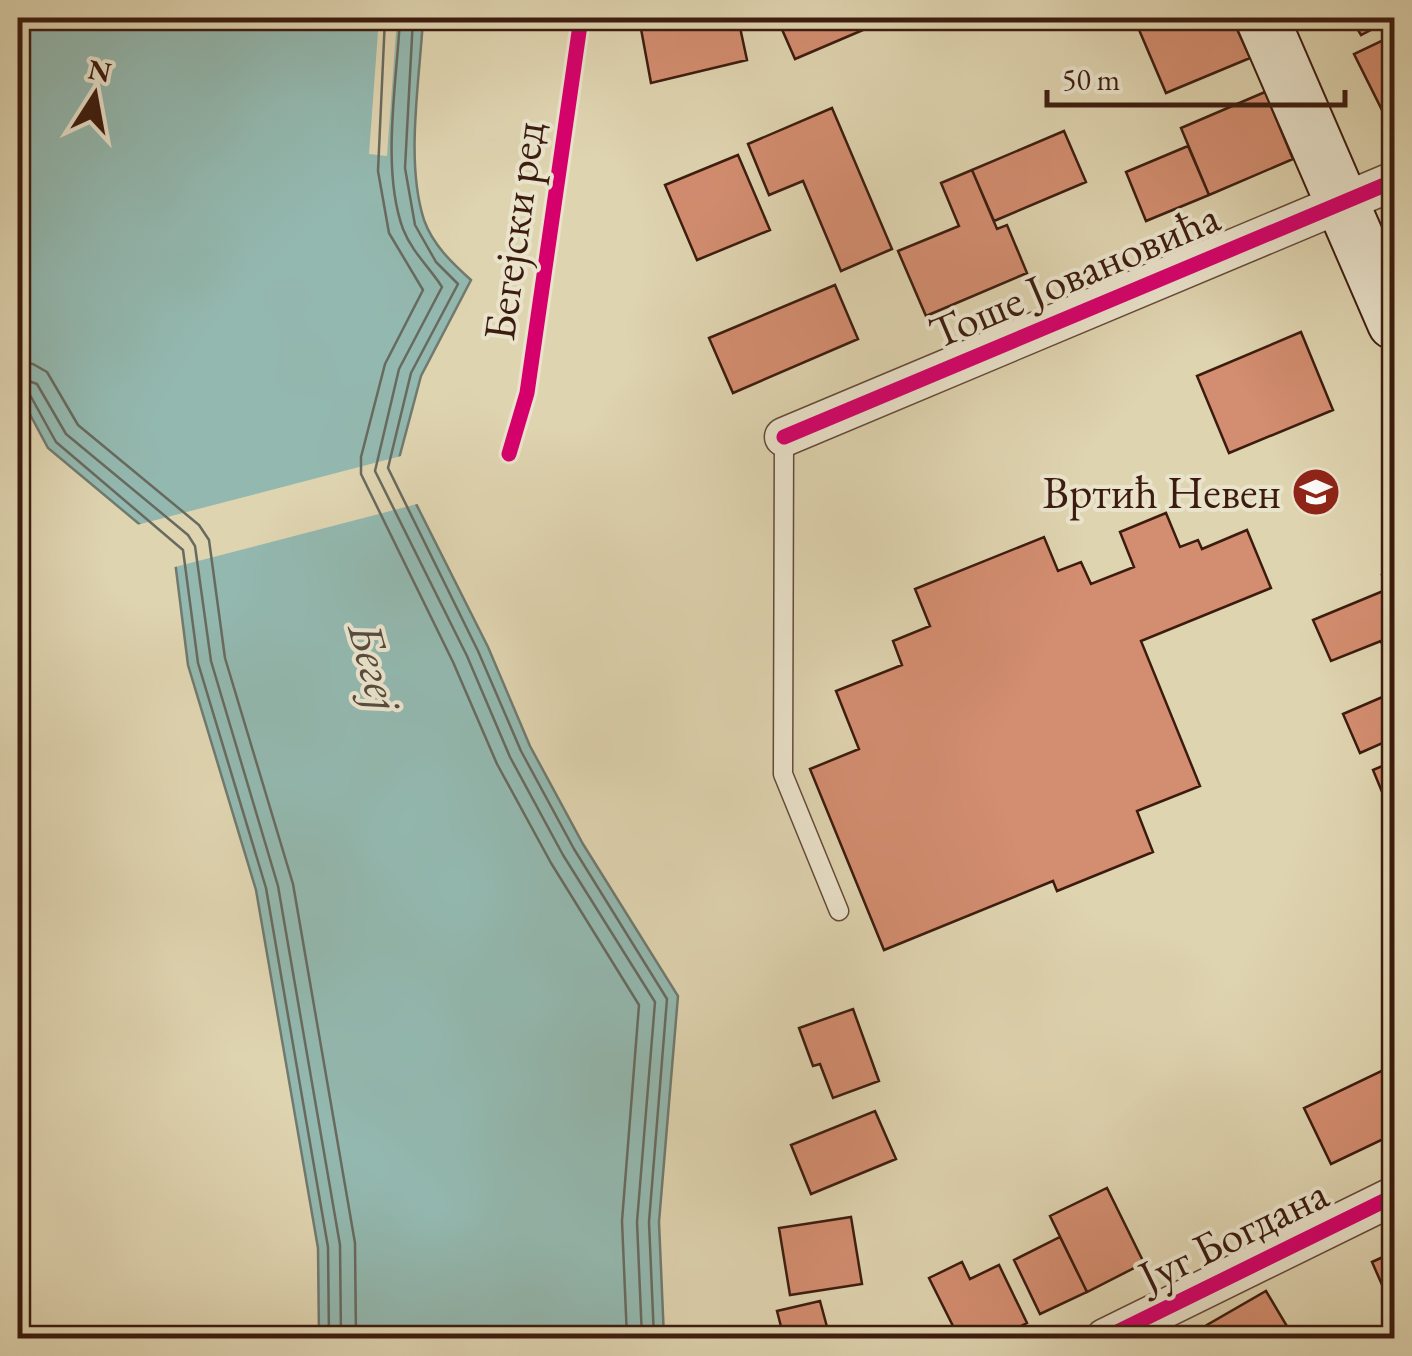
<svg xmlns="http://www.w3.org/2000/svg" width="1412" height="1356" font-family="'EB Garamond',serif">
	<rect width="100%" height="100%" fill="#dfd4b0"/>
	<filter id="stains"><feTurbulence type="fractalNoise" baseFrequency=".002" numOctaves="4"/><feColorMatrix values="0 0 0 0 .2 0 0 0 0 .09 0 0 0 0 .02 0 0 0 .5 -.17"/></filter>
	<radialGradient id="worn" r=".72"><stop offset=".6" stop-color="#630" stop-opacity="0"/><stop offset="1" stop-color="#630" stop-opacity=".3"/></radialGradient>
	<path fill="#93b8af" stroke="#707a6f" stroke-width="2.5" d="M18 18H423C420 79 405 161 424 220 433 245 452 263 471 280L421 376 397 466 488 647 530 746 583 844 678 996 659 1222 664 1338H319L318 1248 256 890 188 665 174 553 48 448 18 392Z"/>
	<path fill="#dfd4b0" d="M379 18H397L387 156 369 154Z
		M405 455 402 465 421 503 171 568 169 556 133 526Z"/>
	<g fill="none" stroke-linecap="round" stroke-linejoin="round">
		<path stroke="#686a5f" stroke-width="2.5" d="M385 18 378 171 389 233 423 290 385 364 361 457V474L453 662 497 764 551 863 639 1005 622 1221 627 1338
			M400 18C397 81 381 169 403 229 412 252 430 268 442 287L399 369 375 471 467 656 510 757 563 855 655 1002 637 1222 642 1338
			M413 18 405 168 415 225 436 262 458 284 411 373 388 468 478 651 521 751 574 849 667 999 649 1222 654 1338
			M18 362 33 364 47 372 78 425 199 525 209 540 225 658 293 884 355 1243 356 1338
			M18 377 37 384 66 434 188 535 195 546 211 661 278 886 340 1245 341 1338
			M18 390 30 395 56 442 183 550 198 663 266 888 328 1247 329 1338"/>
	</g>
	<path fill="#d38d70" stroke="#3c1c0f" stroke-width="2.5" d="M639 18H738L747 60 651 83Z
		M777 18H891L795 59Z
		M1134 18H1232L1250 58 1166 93Z
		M1351 18H1394L1361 35Z
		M1394 35V112L1385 116 1354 54Z
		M1265 92 1293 159 1209 195 1181 128Z
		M832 108 892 249 841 271 803 181 769 195 748 144Z
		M1064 131 1086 182 994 221 972 170Z
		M1188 146 1209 195 1146 221 1126 172Z
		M738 155 770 230 697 260 665 185Z
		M972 170 997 229 1007 225 1027 273 926 316 898 251 959 226 941 183Z
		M835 285 858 339 733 393 709 338Z
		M1301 332 1333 410 1229 453 1197 376Z
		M1166 513 1180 547 1198 540 1202 549 1247 530 1271 588 1141 641 1200 786 1137 811 1153 852 1057 891 1053 881 884 950 810 769 859 749 836 691 902 665 893 641 930 626 915 589 1044 537 1058 571 1081 562 1091 584 1134 567 1120 532Z
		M1394 570V648L1385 652 1381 641 1331 661 1313 620 1388 589 1382 575Z
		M1394 692V738L1360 753 1343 714Z
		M1394 761V821L1373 770Z
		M853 1009 879 1081 833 1098 820 1064 813 1066 799 1028Z
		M1394 1065V1134L1331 1164 1304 1108Z
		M875 1111 896 1159 811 1194 791 1145Z
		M1107 1188 1144 1263 1087 1292 1050 1216Z
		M851 1217 862 1284 790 1295 779 1228Z
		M1060 1237 1087 1292 1040 1314 1014 1260Z
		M1394 1252V1312L1372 1262Z
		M962 1262 970 1279 999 1265 1027 1323 997 1338H959L929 1278Z
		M1266 1291 1294 1338H1215L1207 1325Z
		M820 1301 830 1338H784L777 1311Z"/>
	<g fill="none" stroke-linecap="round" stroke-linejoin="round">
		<g stroke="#654a37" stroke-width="21">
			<path id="lane" d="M784 437 783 774 839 911"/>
		</g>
		<g stroke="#654a37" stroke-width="41">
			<path id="street" d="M784 437 1394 181
				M1105 1338 1394 1196"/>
		</g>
		<g stroke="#3c1c0f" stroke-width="56">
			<path id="secondary" d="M1262 18 1394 323"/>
		</g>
		<use href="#lane" stroke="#eae3cc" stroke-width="18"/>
		<use href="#street" stroke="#eae3cc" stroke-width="38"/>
		<use href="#secondary" stroke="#eae3cc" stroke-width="52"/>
		<g stroke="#eae3cc" stroke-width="21">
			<path id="cycleway" d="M784 437 1394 181
				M509 454 527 393 581 18
				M1105 1338 1394 1196"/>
		</g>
		<use href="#cycleway" stroke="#d6006c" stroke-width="15"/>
	</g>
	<defs>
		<g id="school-disc" transform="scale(2.5)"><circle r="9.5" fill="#8f2418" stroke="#eae3cc"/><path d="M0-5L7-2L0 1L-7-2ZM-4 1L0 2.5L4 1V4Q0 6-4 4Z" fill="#fff"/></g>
	</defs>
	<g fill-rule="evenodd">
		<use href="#school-disc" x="1316" y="492"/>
	</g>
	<g text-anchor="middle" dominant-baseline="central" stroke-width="8" stroke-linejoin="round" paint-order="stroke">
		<g font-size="45" fill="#3c1c0f" stroke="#eae3cc">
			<text transform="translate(513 231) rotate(-82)">Бегејски ред</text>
			<text transform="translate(1074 274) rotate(-23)">Тоше Јовановића</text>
			<text transform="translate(1233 1234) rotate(-26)">Југ Богдана</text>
		</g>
		<g font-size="45" fill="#3c1c0f" stroke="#eae3cc" text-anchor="end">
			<text x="1281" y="492">Вртић Невен</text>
		</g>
		<g font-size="48" font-style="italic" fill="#564b3f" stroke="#eae3cc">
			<text transform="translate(376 666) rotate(75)">Бегеј</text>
		</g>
	</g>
	<rect width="1412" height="1356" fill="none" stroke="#dfd4b0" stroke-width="60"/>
	<rect x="20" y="20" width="1372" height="1316" fill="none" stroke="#3c1c0f" stroke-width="5"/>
	<rect x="30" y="30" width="1352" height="1296" fill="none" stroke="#3c1c0f" stroke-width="2.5"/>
	<g transform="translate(95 95) rotate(11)" stroke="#eae3cc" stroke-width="8" paint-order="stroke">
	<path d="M0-8L18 38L0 25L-18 38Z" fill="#3c1c0f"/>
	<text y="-15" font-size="28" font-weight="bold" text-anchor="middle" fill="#3c1c0f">N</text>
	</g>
	<path d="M1047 90v15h298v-15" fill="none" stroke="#3c1c0f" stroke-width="5"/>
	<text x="1062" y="90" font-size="30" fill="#3c1c0f" stroke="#eae3cc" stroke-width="8" paint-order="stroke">50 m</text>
	<rect width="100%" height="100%" filter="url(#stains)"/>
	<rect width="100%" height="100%" fill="url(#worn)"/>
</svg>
